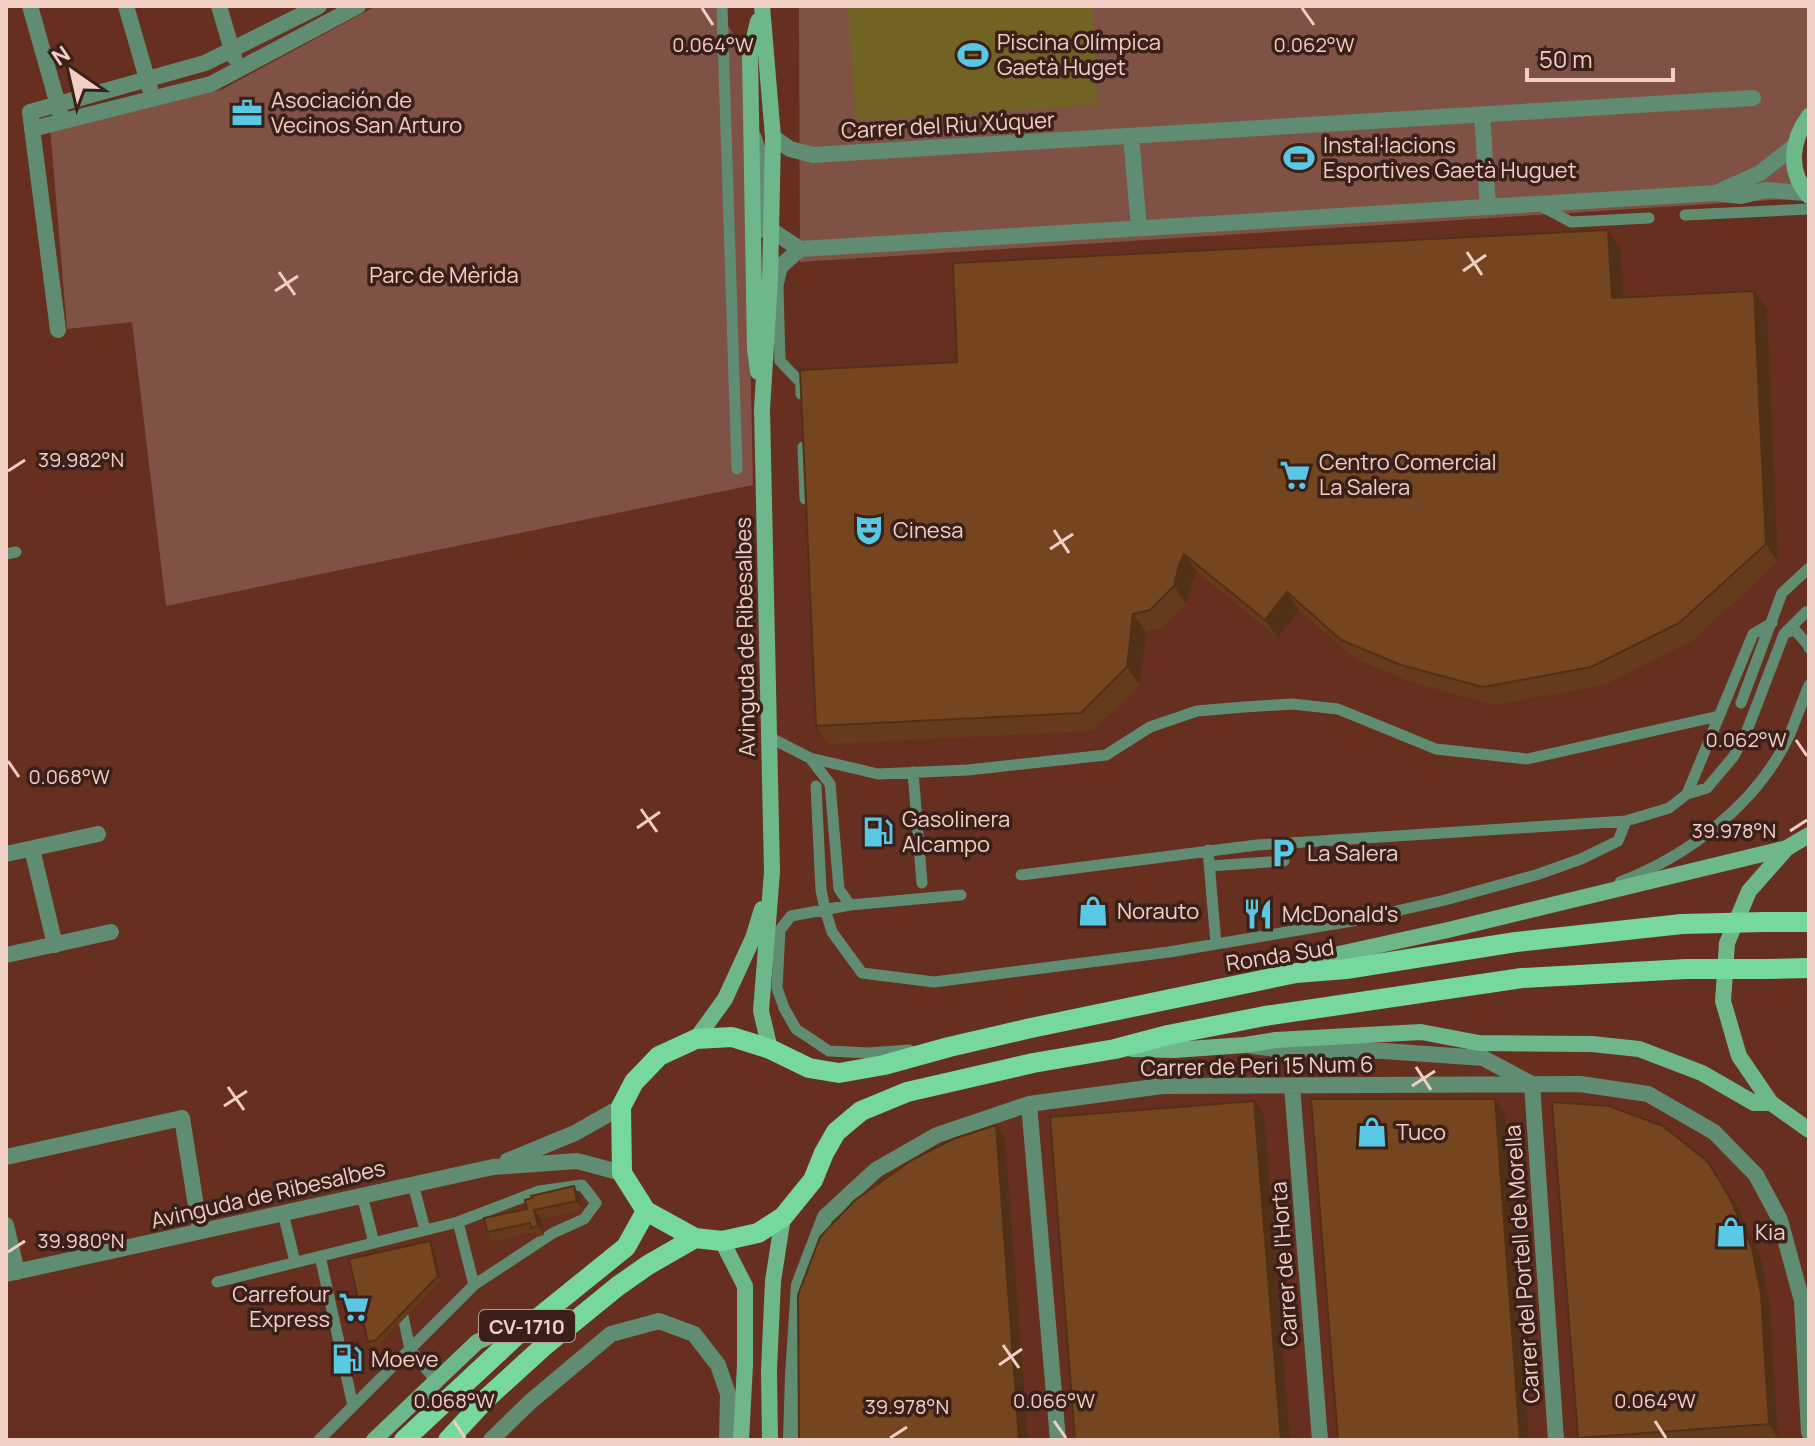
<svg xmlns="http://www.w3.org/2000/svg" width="1815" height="1446" font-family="Manrope,sans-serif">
	<rect width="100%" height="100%" fill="#662f1f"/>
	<path fill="#7f5245" d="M376 6H715L744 50 753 485 166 606 132 322 67 329 50 127 221 90Z
		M799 6H1809V117L1788 199 800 262Z"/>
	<path fill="#716324" d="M848 6H1092L1098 105 855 121Z"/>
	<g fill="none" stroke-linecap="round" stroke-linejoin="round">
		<path stroke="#608d71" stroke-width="11" d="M722 6 737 469
			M1537 204 1571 222 1649 218
			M1685 215 1809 209
			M782 268 778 286 780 361 801 383V394
			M803 447 805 499
			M6 554 16 552
			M1785 633 1795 630 1808 645 1809 648
			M1741 703 1782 593 1809 568
			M769 737 810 758 878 774 968 770 1106 755 1150 727 1197 711 1244 707 1292 704 1338 709 1436 749 1527 759 1719 716
			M810 758 830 784 839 889 850 905 961 895
			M913 772 922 883
			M816 786 821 890 825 909 832 932 862 973 934 982 1169 952 1352 921 1445 900 1536 875 1581 859 1618 841 1626 821
			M1687 794 1753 634 1772 623
			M1208 850 1216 944
			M1210 866 1284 861
			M1021 875 1257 845 1626 821 1669 808 1687 794 1707 788 1734 756 1748 728 1784 634 1806 612 1809 614
			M1620 882C1688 856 1757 804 1789 736 1796 720 1802 702 1809 685
			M850 905 791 916 780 930 777 988 784 1008 796 1029 829 1051 868 1053 909 1050
			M413 1184 425 1230
			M362 1195 374 1243
			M283 1213 295 1262
			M458 1222 474 1285
			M320 1256 353 1406
			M217 1282 458 1222 539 1191 582 1185 596 1203 584 1219 553 1233 474 1285 319 1440
			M401 1307 410 1349 435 1380"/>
		<path stroke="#608d71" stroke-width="16" d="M30 6 60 112
			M126 6 150 89
			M219 6 234 57
			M1482 115 1488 207
			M32 129 211 84 358 6
			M1131 136 1139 228
			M773 137 790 149 813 155 1753 98
			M754 138 763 169 764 230
			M1718 192 1760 173 1793 147
			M771 230 800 249
			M770 281 782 265 800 249 1716 193 1741 196 1766 190 1806 193
			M58 330 30 112 205 63 319 6
			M32 849 55 945
			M6 854 98 834
			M6 955 111 932
			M1252 1046 1277 1049 1384 1051 1483 1058 1530 1083
			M1532 1084 1556 1440
			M1292 1086 1320 1440
			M1029 1104 1058 1440
			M6 1157 182 1118 200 1231
			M507 1161 575 1133 621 1107
			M6 1225 17 1272
			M6 1274 493 1167 577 1161 622 1173
			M491 1440 530 1402 611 1334 659 1321 694 1334 718 1365 728 1394 727 1440
			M791 1440 793 1375 799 1285 825 1217 876 1170 937 1135 1029 1104 1162 1086 1580 1084 1648 1094 1714 1132 1756 1175 1780 1220 1802 1301 1809 1432"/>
		<path stroke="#6db78b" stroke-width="16" d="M762 6 773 137 770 281 762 409 772 872 761 1011 770 1049
			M1809 116C1791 141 1787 171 1809 196
			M758 372 755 349 750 55 758 21
			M1787 848 1749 891 1727 943 1723 1001 1739 1056 1771 1103 1809 1130
			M1306 969 1339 954 1448 930 1787 848 1809 835
			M696 1039 725 999 753 938 762 909
			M1132 1049 1174 1050 1245 1045 1276 1040 1421 1032 1479 1043 1592 1044 1639 1049 1702 1073 1754 1103H1771
			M722 1241 745 1286V1365L741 1440
			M374 1440 477 1342 531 1318
			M770 1440 769 1370 773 1281 783 1217"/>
		<path stroke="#76d79f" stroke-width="20" d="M1764 922H1809
			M1682 924 1516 942 1346 969 1296 973 1031 1028 949 1047 884 1065 839 1073 809 1068 770 1049 732 1037 696 1039 659 1056 634 1082 621 1107 622 1173 646 1211 695 1238 722 1241 758 1233 783 1217 813 1180 824 1153 836 1132 861 1111 907 1092 1033 1063 1115 1049 1168 1035 1265 1016 1522 978 1686 969
			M1763 969 1809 968
			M404 1440 517 1335 626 1247 646 1211
			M448 1440 487 1398 543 1347 618 1286 648 1265 695 1238"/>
		<path stroke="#76d79f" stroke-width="20" d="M1682 924 1764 922
			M1686 969H1763"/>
	</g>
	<path fill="#653b1b" d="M1621 248 1623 298 1767 309 1778 562 1692 641 1604 685 1496 705 1413 683 1354 658 1299 610 1278 638 1197 572 1192 583 1186 604 1162 628 1146 632 1140 685 1093 731 829 744 816 726 957 362Z
		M1718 1175 1739 1209 1762 1261 1770 1307 1778 1438 1746 1440H1579L1578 1438Z
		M574 1186 580 1196 583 1210 541 1219 544 1235 538 1237 535 1232 493 1242 487 1232 527 1209Z
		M430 1241 433 1246 441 1280 379 1345 372 1347 368 1342Z"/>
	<path fill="#523016" d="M1608 230 1621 248 1624 316 1612 298Z
		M1754 291 1767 309 1778 562 1766 544Z
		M1184 554 1197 572 1192 583 1186 604 1174 586 1179 565Z
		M1287 592 1299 610 1278 638 1265 620Z
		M1133 614 1146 632 1140 685 1127 667Z
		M1495 1099 1505 1113 1529 1440H1520Z
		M1254 1101 1264 1114 1290 1440H1281Z
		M996 1125 1005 1139 1028 1440H1019Z
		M1708 1162 1739 1209 1762 1261 1770 1307 1778 1438 1769 1424Z
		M574 1186 580 1196 583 1210 577 1201Z
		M534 1210 541 1219 544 1235 538 1226Z
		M430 1241 433 1246 441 1280 438 1276Z"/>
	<path fill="#75451f" stroke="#523016" stroke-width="2" d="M1608 230 1612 298 1754 291 1766 544 1679 623 1591 667 1483 687 1401 665 1341 640 1287 592 1265 620 1184 554 1179 565 1174 586 1150 610 1133 614 1127 667 1081 713 816 726 800 370 957 362 953 263Z
		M1311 1099H1495L1520 1440H1338Z
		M1254 1101 1281 1440H1075L1050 1117Z
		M1552 1102 1609 1106 1663 1126 1708 1162 1729 1196 1752 1248 1761 1294 1769 1424 1578 1438Z
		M996 1125 1019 1440H799L798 1295 820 1237 855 1200 912 1160 953 1139Z
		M574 1186 577 1201 534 1210 538 1226 531 1228 530 1223 487 1232 484 1218 527 1209 525 1200 532 1198 531 1196Z
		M430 1241 438 1276 376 1340 368 1342 349 1259Z"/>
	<path fill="none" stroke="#f2cfc5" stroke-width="3" d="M702 8 713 25M1302 8 1314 25M1467 252 1482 275M1463 271 1486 255M279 272 295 295M275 291 298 276M8 471 25 460M1054 530 1069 553M1050 549 1073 534M1796 740 1807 756M8 761 19 777M641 809 657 832M637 828 660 812M1790 831 1807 820M1416 1067 1431 1090M1412 1086 1435 1071M228 1087 244 1110M224 1106 247 1091M8 1252 25 1241M1003 1345 1019 1368M999 1365 1022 1349M454 1421 465 1438M1054 1421 1066 1438M1655 1421 1666 1438M890 1438 907 1427"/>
	<defs>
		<g id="stadium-bare" transform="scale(2.4)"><path d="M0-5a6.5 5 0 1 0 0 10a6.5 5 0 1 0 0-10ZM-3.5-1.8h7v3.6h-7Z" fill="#59c8e4" stroke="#3a2019" stroke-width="2.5" paint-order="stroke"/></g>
		<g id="office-bare" transform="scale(2.4)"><path d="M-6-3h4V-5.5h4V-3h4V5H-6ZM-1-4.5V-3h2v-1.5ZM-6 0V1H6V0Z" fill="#59c8e4" stroke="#3a2019" stroke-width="2.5" paint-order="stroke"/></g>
		<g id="supermarket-bare" transform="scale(2.4)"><path d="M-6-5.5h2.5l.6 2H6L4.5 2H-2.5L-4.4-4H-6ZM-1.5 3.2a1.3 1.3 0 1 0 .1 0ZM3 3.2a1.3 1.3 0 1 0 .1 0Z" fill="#59c8e4" stroke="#3a2019" stroke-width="2.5" paint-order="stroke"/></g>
		<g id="theatre-bare" transform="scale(2.4)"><path d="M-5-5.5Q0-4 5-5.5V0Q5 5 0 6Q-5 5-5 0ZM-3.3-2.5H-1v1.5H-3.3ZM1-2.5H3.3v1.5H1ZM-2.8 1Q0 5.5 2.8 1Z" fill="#59c8e4" stroke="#3a2019" stroke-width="2.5" paint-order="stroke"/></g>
		<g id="fuel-bare" transform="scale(2.4)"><path d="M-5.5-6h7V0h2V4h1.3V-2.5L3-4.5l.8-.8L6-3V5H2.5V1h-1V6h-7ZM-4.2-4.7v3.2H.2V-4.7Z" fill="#59c8e4" stroke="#3a2019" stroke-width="2.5" paint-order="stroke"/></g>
		<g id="parking-bare" transform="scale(2.4)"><path d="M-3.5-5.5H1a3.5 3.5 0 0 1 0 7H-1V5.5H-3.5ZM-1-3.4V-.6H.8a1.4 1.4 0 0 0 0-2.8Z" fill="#59c8e4" stroke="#3a2019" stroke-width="2.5" paint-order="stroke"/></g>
		<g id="shop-bare" transform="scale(2.4)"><path d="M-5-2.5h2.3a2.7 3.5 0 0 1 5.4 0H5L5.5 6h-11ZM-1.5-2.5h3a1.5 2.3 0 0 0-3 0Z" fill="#59c8e4" stroke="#3a2019" stroke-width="2.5" paint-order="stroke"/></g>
		<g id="restaurant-bare" transform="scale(2.4)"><path d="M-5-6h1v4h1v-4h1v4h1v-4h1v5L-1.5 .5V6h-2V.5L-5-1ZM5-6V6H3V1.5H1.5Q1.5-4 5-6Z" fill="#59c8e4" stroke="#3a2019" stroke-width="2.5" paint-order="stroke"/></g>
	</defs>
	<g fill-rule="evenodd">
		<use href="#stadium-bare" x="973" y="55"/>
		<use href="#office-bare" x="247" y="113"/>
		<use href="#stadium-bare" x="1299" y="158"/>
		<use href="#supermarket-bare" x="1295" y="475"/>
		<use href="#theatre-bare" x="869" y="530"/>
		<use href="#fuel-bare" x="878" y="832"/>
		<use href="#parking-bare" x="1283" y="853"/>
		<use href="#shop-bare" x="1093" y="911"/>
		<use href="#restaurant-bare" x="1258" y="914"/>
		<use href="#shop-bare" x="1372" y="1132"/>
		<use href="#shop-bare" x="1731" y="1232"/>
		<use href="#supermarket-bare" x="354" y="1307"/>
		<use href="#fuel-bare" x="347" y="1359"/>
	</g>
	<g text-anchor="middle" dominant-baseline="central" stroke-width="7" stroke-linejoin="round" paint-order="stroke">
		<rect fill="#3a2019" stroke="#bb9a91" stroke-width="2" x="479" y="1310" width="96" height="32" rx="6"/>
		<g font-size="20" font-weight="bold" fill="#f2cfc5">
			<text x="527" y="1326">CV-1710</text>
		</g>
		<g font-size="22" fill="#f2cfc5" stroke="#3a2019" text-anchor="start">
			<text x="997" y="42">Piscina Olímpica<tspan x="997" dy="25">Gaetà Huget</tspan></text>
			<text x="271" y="100">Asociación de<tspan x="271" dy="25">Vecinos San Arturo</tspan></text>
			<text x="1323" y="145">Instal·lacions<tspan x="1323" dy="25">Esportives Gaetà Huguet</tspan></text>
			<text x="1319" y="462">Centro Comercial<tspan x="1319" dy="25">La Salera</tspan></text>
			<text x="893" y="530">Cinesa</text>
			<text x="902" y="819">Gasolinera<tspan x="902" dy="25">Alcampo</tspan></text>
			<text x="1307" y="853">La Salera</text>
			<text x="1117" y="911">Norauto</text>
			<text x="1282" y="914">McDonald's</text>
			<text x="1396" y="1132">Tuco</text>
			<text x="1755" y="1232">Kia</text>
			<text x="330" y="1294" text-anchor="end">Carrefour<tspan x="330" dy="25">Express</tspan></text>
			<text x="371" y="1359">Moeve</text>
		</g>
		<g font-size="22" fill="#f2cfc5" stroke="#3a2019">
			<text transform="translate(948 125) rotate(-3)">Carrer del Riu Xúquer</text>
			<text transform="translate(745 637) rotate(-91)">Avinguda de Ribesalbes</text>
			<text transform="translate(1280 955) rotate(-9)">Ronda Sud</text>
			<text transform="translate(1257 1066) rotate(-1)">Carrer de Peri 15 Num 6</text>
			<text transform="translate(268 1194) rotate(-13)">Avinguda de Ribesalbes</text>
			<text transform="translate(1284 1264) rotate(-94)">Carrer de l'Horta</text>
			<text transform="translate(1522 1264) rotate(-94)">Carrer del Portell de Morella</text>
		</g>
		<g font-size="22" fill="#f6d0c5" stroke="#3a2019">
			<text x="444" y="275">Parc de Mèrida</text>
		</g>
	</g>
	<g font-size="20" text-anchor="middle" fill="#f2cfc5" stroke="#3a2019" stroke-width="7" stroke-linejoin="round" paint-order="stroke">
		<text x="713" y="52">0.064°W</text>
		<text x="1314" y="52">0.062°W</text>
		<text x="81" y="467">39.982°N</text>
		<text x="1746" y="747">0.062°W</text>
		<text x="69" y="784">0.068°W</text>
		<text x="1734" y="838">39.978°N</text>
		<text x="81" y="1248">39.980°N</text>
		<text x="454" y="1408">0.068°W</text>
		<text x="1054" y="1408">0.066°W</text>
		<text x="1655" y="1408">0.064°W</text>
		<text x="907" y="1414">39.978°N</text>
	</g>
	<rect width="1815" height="1446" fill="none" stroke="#f2cfc5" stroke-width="16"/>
	<g transform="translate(72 72) rotate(326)" stroke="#3a2019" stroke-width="6" paint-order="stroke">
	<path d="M0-6L14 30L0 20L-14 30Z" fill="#f2cfc5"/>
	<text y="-12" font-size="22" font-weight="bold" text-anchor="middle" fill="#f2cfc5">N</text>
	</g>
	<path d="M1527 68v12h146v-12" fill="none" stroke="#f2cfc5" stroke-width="4"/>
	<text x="1539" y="68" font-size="24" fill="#f2cfc5" stroke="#3a2019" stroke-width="6" paint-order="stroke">50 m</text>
</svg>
